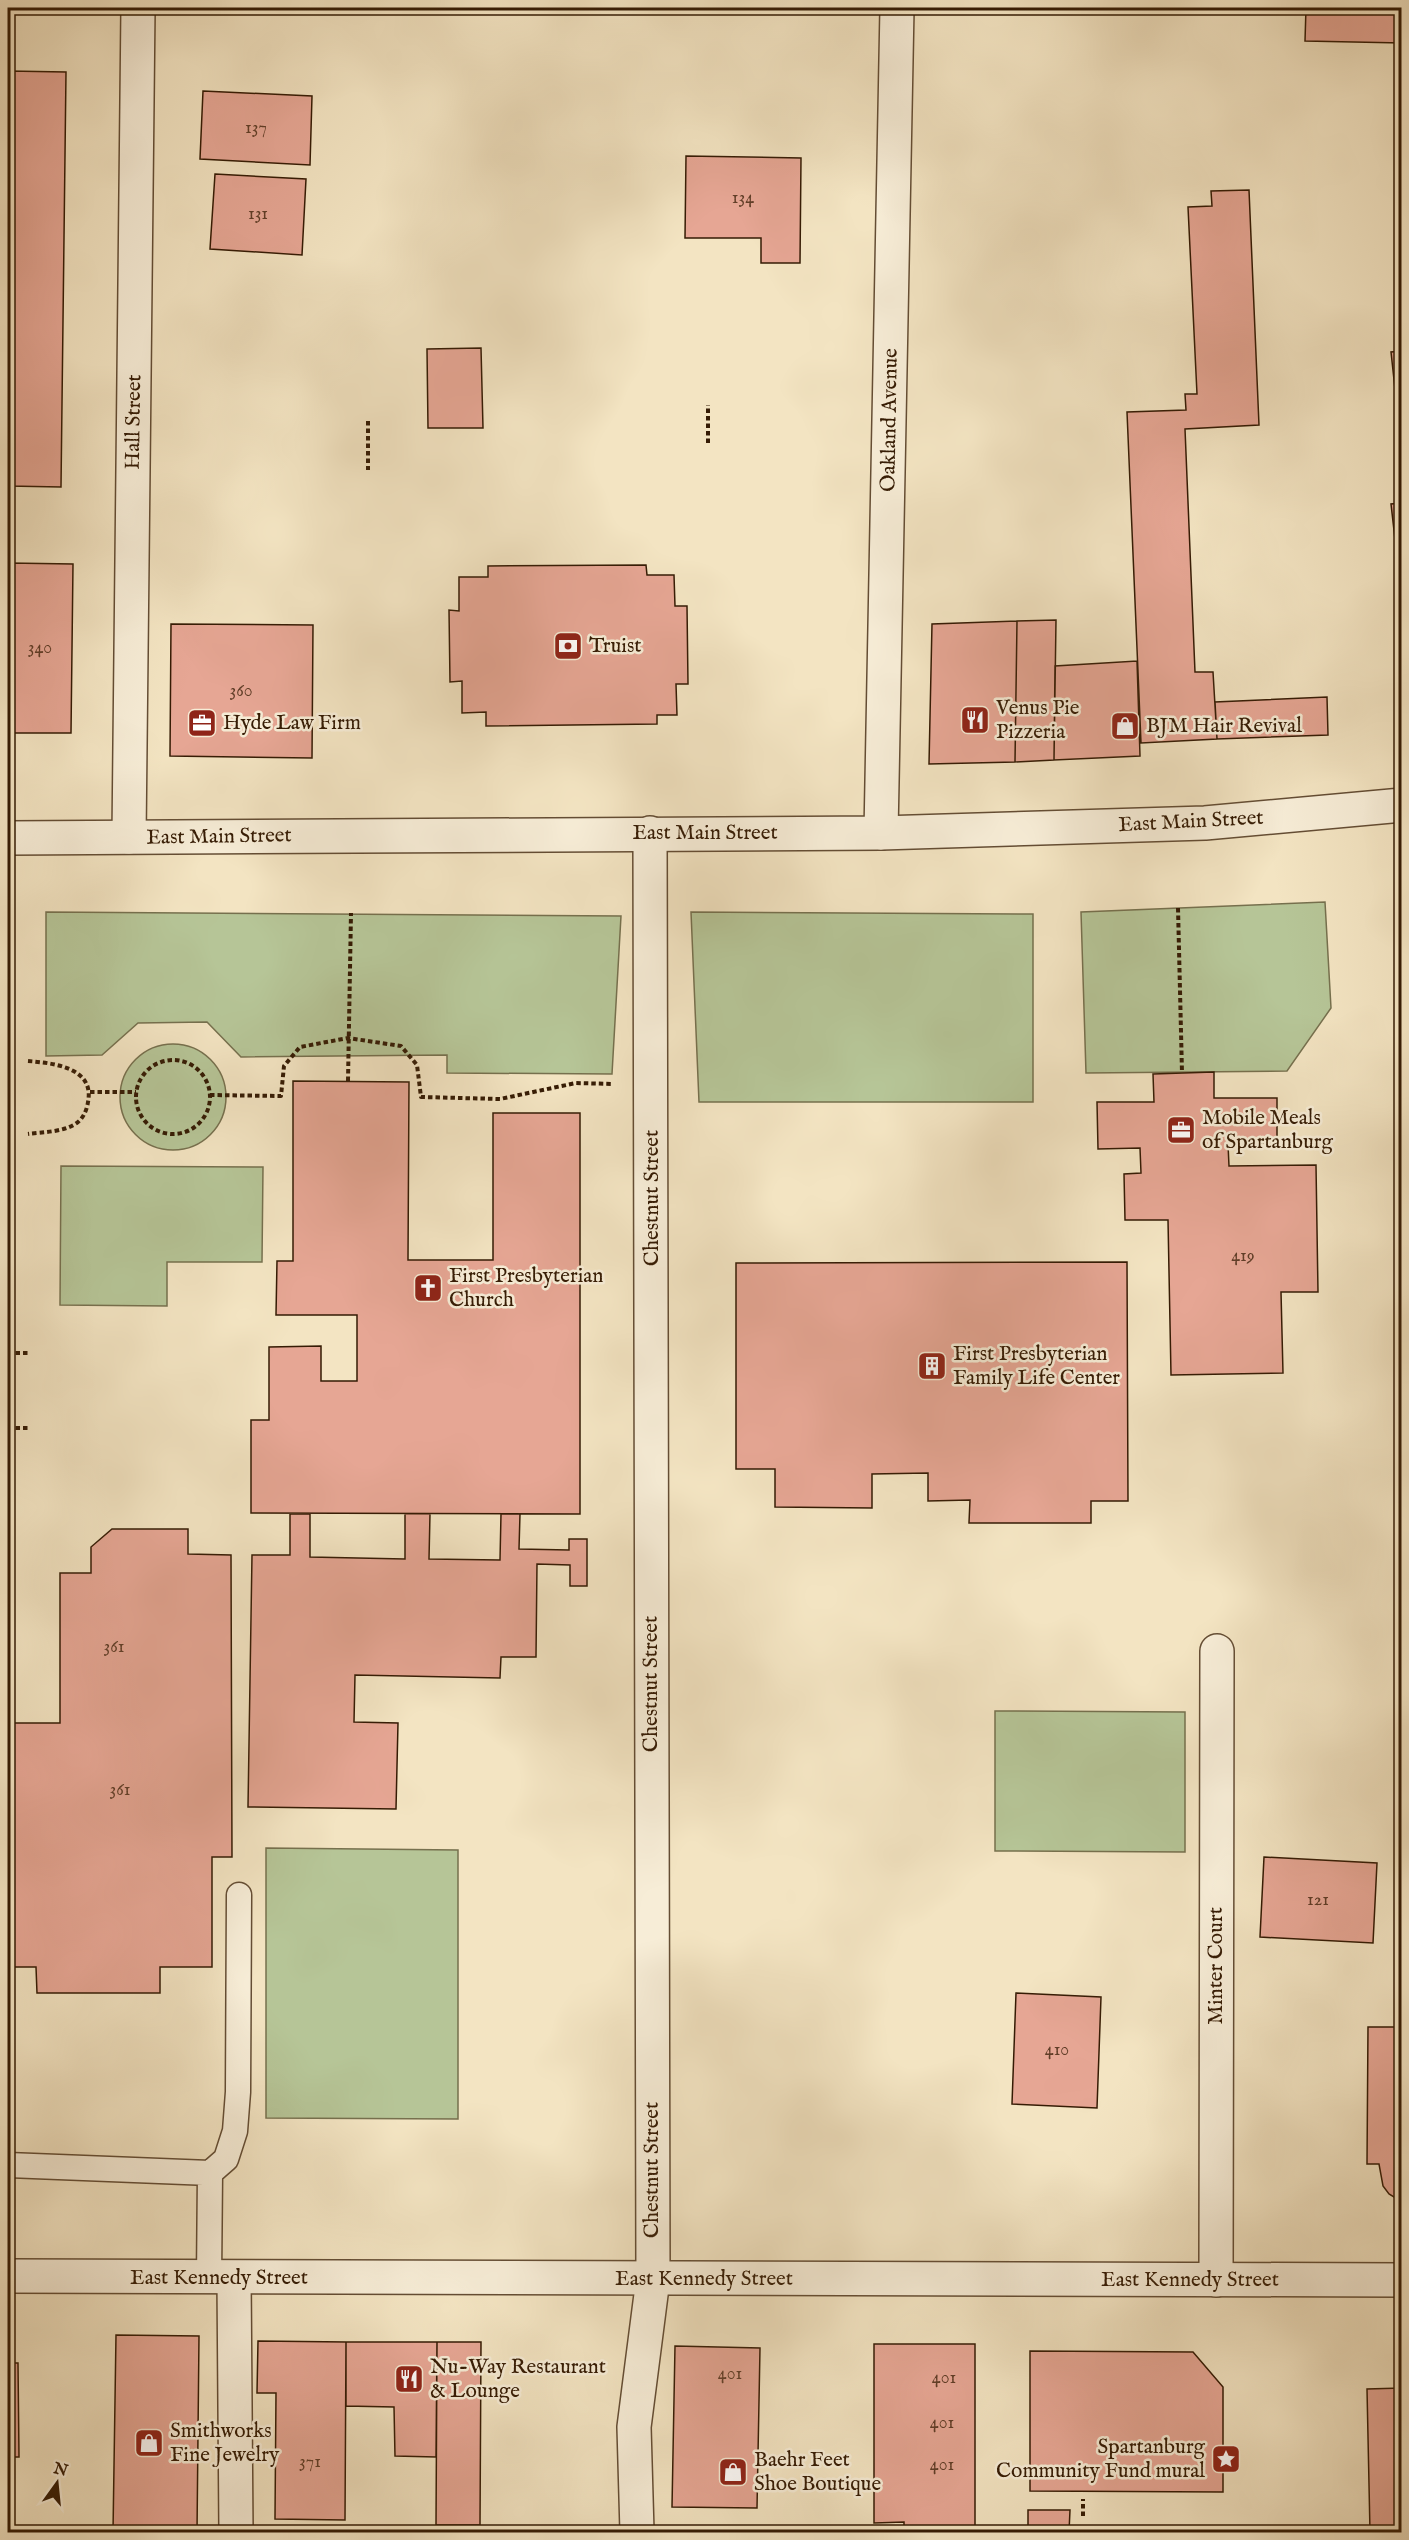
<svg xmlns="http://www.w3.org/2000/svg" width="1409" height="2540" font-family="'IM FELL English',serif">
	<rect width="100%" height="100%" fill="#f3e4c2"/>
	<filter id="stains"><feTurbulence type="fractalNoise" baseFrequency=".00333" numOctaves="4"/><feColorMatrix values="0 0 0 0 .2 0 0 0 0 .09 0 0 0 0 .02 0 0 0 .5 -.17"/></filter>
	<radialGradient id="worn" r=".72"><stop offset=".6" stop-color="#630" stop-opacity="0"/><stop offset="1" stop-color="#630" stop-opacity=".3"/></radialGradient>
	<path fill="#b6c597" stroke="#76704e" stroke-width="1.5" d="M1325 902 1331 1008 1287 1071 1086 1073 1081 912Z
		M46 912 621 916 612 1074 447 1073V1055L241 1057 207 1022 138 1023 102 1055 46 1056Z
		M691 912 1033 914V1102H699Z
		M120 1097a53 53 0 1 1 106 0a53 53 0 1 1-106 0Z
		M61 1166 263 1167 262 1262H167V1306L60 1305Z
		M995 1711 1185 1712V1852L995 1851Z
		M266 1848 458 1850V2119L266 2118Z"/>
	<path fill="#e6a694" stroke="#351b04" stroke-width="1.5" d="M1306 8H1402V43L1305 41Z
		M8 71 66 72 61 487 8 486Z
		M203 91 312 96 310 165 200 159Z
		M686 156 801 158 800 263H761V238H685Z
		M215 174 306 179 302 255 210 249Z
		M1249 190 1259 425 1185 429 1195 672H1213L1217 739 1141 743 1127 412 1186 410 1185 394H1197L1188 207 1212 206 1211 191Z
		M481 348 483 428H428L427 349Z
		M1402 351V454L1391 352Z
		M1402 503V601L1391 504Z
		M8 563 73 564 71 733H8Z
		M646 565 647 575H674L675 606H687L688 684H676L677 715H657V724L486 726V712L462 713V681L450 682 449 610 459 611V577H488V566Z
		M1056 620 1054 760 1015 762 1017 621Z
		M1017 621 1015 762 929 764 932 624Z
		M171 624 313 625 312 758 170 756Z
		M1137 661 1140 756 1054 760 1055 666Z
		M1327 697 1328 735 1217 739 1215 702Z
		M1214 1072V1098H1277V1143L1228 1144 1229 1166 1316 1165 1318 1292H1281L1283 1373 1171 1375 1168 1220H1125L1124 1174 1141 1173 1140 1148 1098 1149 1097 1102H1154L1153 1074Z
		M293 1081 409 1082 408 1260H493V1113H580V1514L251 1513V1420H269V1347L321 1346V1381H357V1315H276L277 1261H293Z
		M1127 1262 1128 1501H1091V1523H969L970 1500 928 1501V1473L872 1474V1508L775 1507V1469H736V1263Z
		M290 1514H310V1557L405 1559V1514H430L429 1559 500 1560 501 1514H520L519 1549 569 1550V1539H587V1586H570V1565L537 1564 536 1657H501L500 1678 355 1675 354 1722 398 1723 396 1809 248 1807 252 1555H290Z
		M112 1529H188V1554L231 1555 232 1857H212V1967H160V1993H37L36 1967H8V1723H60V1573H91V1547Z
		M1264 1857 1377 1863 1373 1943 1260 1937Z
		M1016 1993 1101 1997 1097 2108 1012 2104Z
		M1368 2027H1402V2202L1389 2194 1383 2186 1379 2164H1367Z
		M116 2335 199 2336 197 2532H113Z
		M258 2341 346 2342 345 2520 275 2519 276 2393H257Z
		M346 2342H437L436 2457 395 2456 394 2407 346 2406Z
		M437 2342H481L480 2525H436Z
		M874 2344H975V2532H904V2522L874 2523Z
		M675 2346 760 2348 757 2508 672 2507Z
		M1030 2351 1193 2352 1223 2387V2492L1030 2491Z
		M8 2363H18L19 2457H8Z
		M1402 2388V2532H1370L1367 2389Z
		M1028 2510H1070L1069 2532H1028Z"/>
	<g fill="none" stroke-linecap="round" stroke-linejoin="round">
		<g stroke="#644d34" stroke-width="27">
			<path id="service" d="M8 2165 210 2173 209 2278
				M210 2173 226 2159 235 2131 238 2092 239 1895"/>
		</g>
		<g stroke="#644d34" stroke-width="36">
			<path id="minor" d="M881 833 897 8
				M129 837 138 8
				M234 2278 236 2532
				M1216 2280 1217 1651
				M637 2532 634 2427 653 2279 650 833"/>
		</g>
		<g stroke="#644d34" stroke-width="36">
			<path id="tertiary" d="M8 838 881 833 1205 823 1402 805
				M8 2276 1402 2280"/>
		</g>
		<path stroke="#351b04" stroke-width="4" stroke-dasharray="4.5 3" stroke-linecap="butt" d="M368 421V470
			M708 443V405
			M1178 908 1182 1073
			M136 1097a37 37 0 1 1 74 0a37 37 0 1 1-74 0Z
			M28 1061C52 1063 95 1067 88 1102 87 1109 84 1117 78 1122 66 1132 43 1132 28 1134
			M348 1081 351 913
			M90 1092H136
			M210 1095 281 1096 284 1066 300 1047 348 1038 401 1046 417 1065 421 1097 500 1099 576 1083 613 1084
			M8 1353H30
			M8 1428H30
			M1083 2516V2499"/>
		<use href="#service" stroke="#f7edd7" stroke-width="24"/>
		<use href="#minor" stroke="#f7edd7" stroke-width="33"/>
		<use href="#tertiary" stroke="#f7edd7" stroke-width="33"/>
	</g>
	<defs>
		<g id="bank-square" transform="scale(1.5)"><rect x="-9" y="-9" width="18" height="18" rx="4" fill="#8f2418" stroke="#f7edd7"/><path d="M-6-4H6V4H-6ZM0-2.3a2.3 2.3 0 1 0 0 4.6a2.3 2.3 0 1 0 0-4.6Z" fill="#fff"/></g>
		<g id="restaurant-square" transform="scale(1.5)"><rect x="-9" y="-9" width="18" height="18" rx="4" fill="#8f2418" stroke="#f7edd7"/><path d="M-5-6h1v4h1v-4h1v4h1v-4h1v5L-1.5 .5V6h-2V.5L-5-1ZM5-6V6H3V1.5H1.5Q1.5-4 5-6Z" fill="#fff"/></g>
		<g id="office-square" transform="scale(1.5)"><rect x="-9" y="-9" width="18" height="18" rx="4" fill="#8f2418" stroke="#f7edd7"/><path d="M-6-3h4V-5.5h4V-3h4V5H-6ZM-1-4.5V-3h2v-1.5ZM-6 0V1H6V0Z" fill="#fff"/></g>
		<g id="shop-square" transform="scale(1.5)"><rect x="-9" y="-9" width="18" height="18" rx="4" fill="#8f2418" stroke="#f7edd7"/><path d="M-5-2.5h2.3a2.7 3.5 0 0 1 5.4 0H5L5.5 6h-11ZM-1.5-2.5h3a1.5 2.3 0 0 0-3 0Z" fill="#fff"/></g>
		<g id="church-square" transform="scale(1.5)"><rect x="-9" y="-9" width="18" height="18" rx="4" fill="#8f2418" stroke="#f7edd7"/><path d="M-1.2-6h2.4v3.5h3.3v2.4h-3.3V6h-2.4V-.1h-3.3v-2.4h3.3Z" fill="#fff"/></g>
		<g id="building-square" transform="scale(1.5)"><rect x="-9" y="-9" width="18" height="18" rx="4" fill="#8f2418" stroke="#f7edd7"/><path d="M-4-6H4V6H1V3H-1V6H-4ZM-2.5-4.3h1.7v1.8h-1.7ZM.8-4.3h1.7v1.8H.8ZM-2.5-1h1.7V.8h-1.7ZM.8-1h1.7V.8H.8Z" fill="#fff"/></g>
		<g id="sight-square" transform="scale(1.5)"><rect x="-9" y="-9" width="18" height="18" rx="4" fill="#8f2418" stroke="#f7edd7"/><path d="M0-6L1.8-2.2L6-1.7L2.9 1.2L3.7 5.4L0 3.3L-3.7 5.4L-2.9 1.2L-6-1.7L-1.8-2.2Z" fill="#fff"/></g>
	</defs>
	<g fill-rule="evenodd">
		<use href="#bank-square" x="568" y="646"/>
		<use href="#restaurant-square" x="975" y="720"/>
		<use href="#office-square" x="202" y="723"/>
		<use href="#shop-square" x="1125" y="726"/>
		<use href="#office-square" x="1181" y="1130"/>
		<use href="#church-square" x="428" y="1288"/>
		<use href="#building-square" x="932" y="1366"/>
		<use href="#restaurant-square" x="409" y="2379"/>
		<use href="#shop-square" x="149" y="2443"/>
		<use href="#sight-square" x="1226" y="2459"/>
		<use href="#shop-square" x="733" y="2472"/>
	</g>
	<g text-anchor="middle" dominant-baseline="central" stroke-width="5" stroke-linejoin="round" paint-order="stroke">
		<g font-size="18" fill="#613e28">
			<text x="256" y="128">137</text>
			<text x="743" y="198">134</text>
			<text x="258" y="214">131</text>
			<text x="40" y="648">340</text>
			<text x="241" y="691">360</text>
			<text x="1243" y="1256">419</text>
			<text x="114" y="1647">361</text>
			<text x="120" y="1790">361</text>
			<text x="1318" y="1900">121</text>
			<text x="1057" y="2050">410</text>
			<text x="730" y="2374">401</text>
			<text x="944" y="2378">401</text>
			<text x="942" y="2423">401</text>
			<text x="310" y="2462">371</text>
			<text x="942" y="2465">401</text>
		</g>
		<g font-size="21" fill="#351b04" stroke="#f7edd7">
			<text transform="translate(890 420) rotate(-89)">Oakland Avenue</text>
			<text transform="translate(134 422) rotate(-89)">Hall Street</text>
			<text transform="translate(1191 822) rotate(-3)">East Main Street</text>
			<text x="705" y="833">East Main Street</text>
			<text transform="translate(219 837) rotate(-1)">East Main Street</text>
			<text transform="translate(652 1198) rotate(-90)">Chestnut Street</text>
			<text transform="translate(651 1684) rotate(-90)">Chestnut Street</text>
			<text transform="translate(1216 1966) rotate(-90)">Minter Court</text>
			<text transform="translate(652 2170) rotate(-90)">Chestnut Street</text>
			<text x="219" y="2278">East Kennedy Street</text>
			<text x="704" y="2279">East Kennedy Street</text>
			<text x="1190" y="2280">East Kennedy Street</text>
		</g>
		<g font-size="21" fill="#351b04" stroke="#f7edd7" text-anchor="start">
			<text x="589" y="646">Truist</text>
			<text x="996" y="708">Venus Pie<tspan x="996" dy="24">Pizzeria</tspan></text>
			<text x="223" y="723">Hyde Law Firm</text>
			<text x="1146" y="726">BJM Hair Revival</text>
			<text x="1202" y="1118">Mobile Meals<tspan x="1202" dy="24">of Spartanburg</tspan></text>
			<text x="449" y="1276">First Presbyterian<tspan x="449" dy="24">Church</tspan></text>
			<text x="953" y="1354">First Presbyterian<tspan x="953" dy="24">Family Life Center</tspan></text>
			<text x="430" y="2367">Nu-Way Restaurant<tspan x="430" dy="24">&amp; Lounge</tspan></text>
			<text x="170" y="2431">Smithworks<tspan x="170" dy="24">Fine Jewelry</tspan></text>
			<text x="1205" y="2447" text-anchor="end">Spartanburg<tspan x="1205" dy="24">Community Fund mural</tspan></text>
			<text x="754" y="2460">Baehr Feet<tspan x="754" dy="24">Shoe Boutique</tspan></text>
		</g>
	</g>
	<rect width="1409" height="2540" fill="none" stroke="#f3e4c2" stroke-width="30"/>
	<rect x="9" y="9" width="1391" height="2522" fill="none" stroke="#351b04" stroke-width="3"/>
	<rect x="15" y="15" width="1379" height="2510" fill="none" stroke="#351b04" stroke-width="1.5"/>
	<g transform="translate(57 2483) rotate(15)" stroke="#f7edd7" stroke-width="4.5" paint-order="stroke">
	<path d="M0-4.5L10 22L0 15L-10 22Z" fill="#351b04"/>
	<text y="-9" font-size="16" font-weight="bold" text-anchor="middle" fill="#351b04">N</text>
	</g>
	<rect width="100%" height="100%" filter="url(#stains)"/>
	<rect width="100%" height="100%" fill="url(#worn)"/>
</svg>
